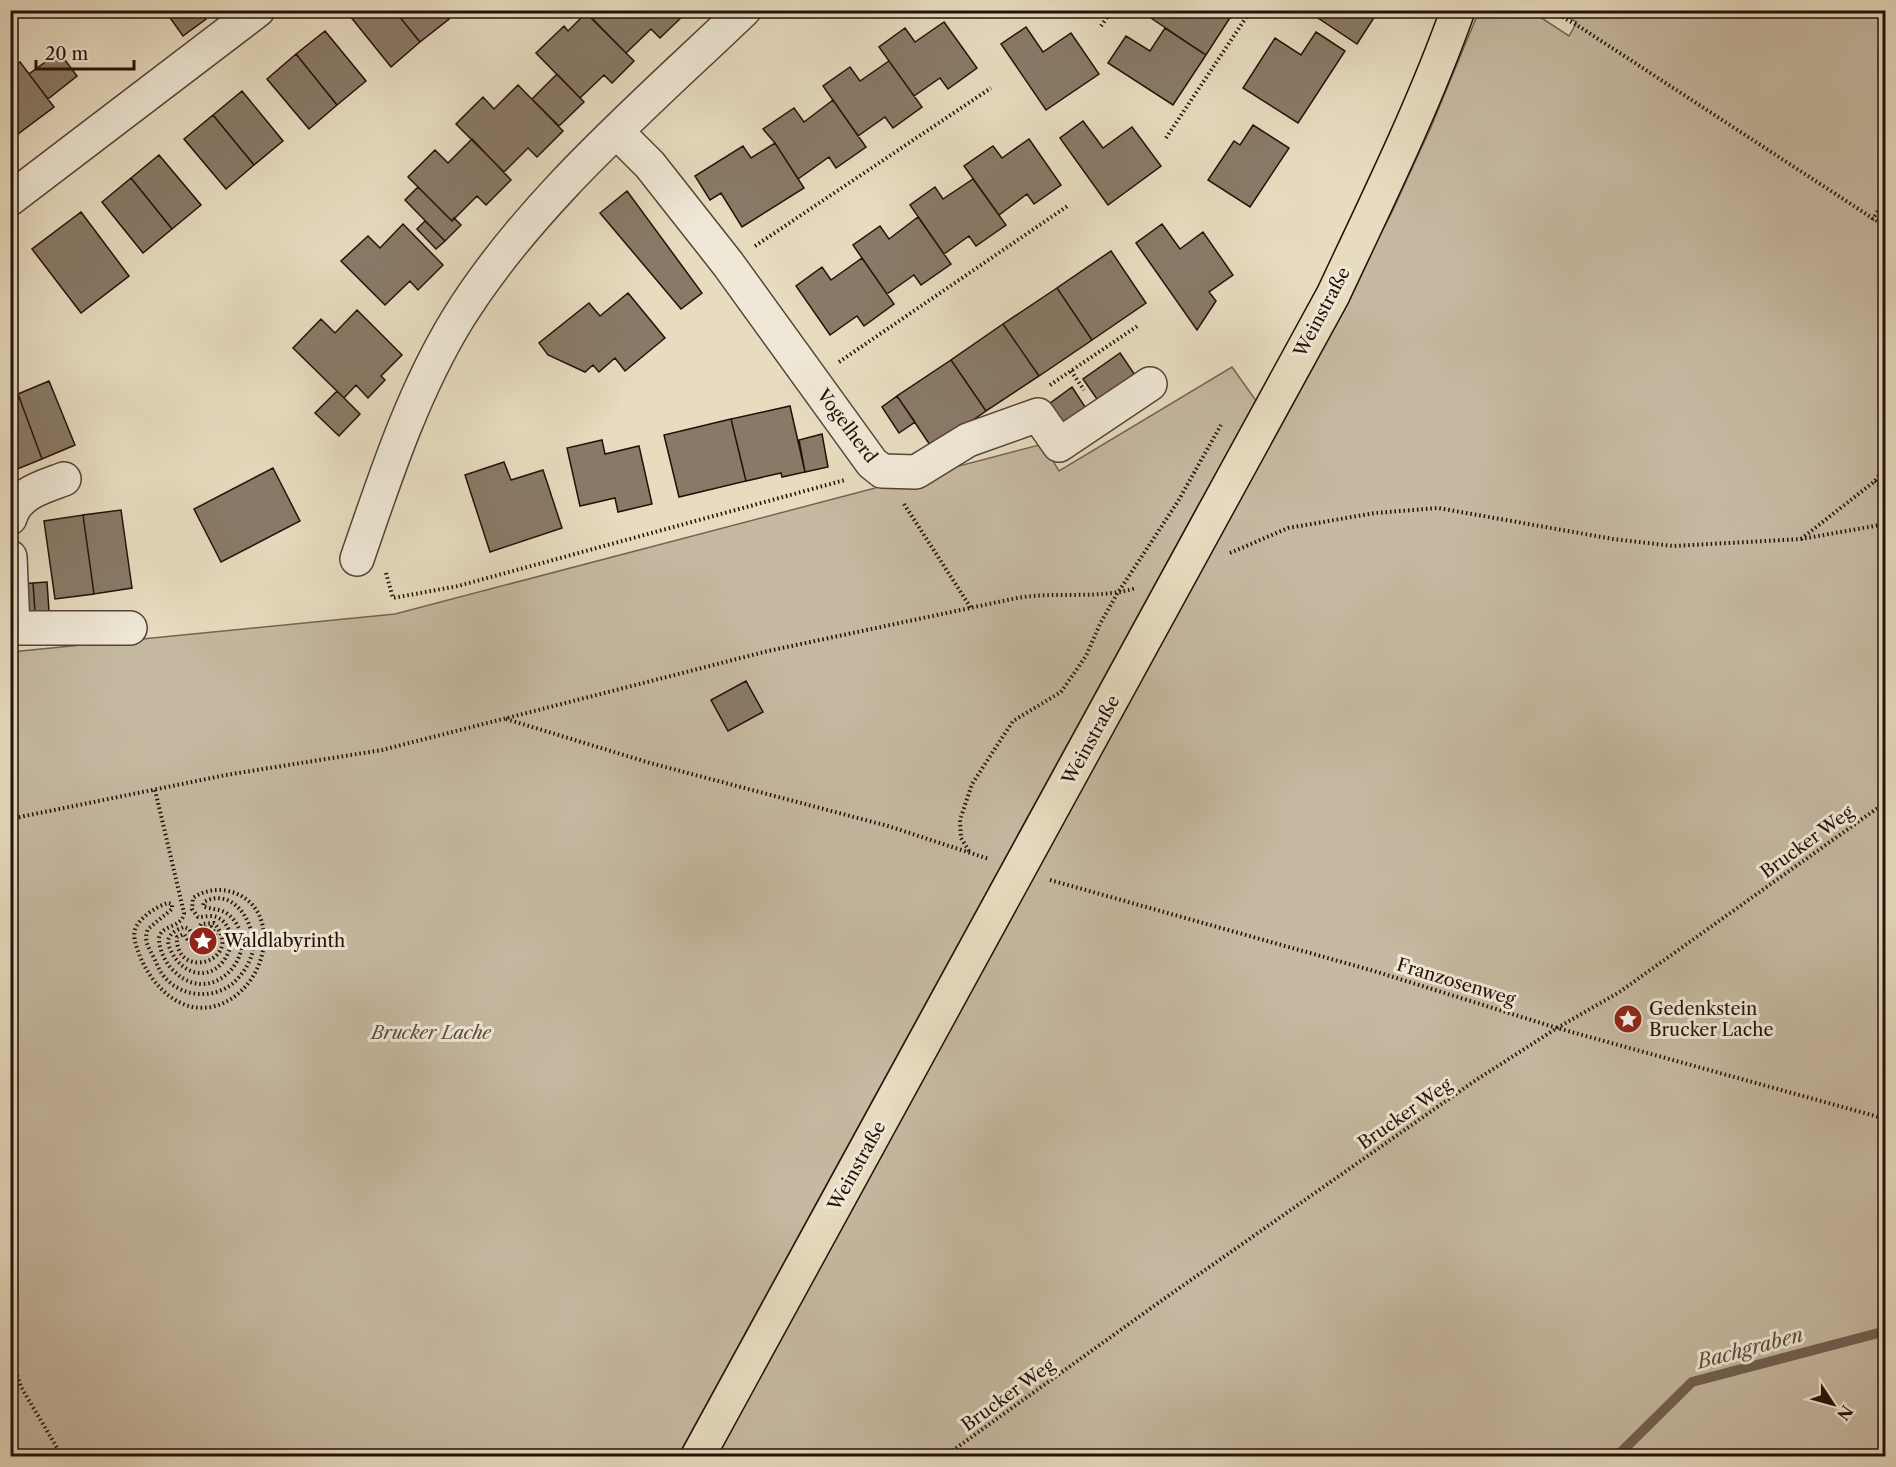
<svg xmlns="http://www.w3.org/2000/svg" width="1896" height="1467" font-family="'Libre Caslon Text',serif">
	<rect width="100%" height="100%" fill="#e7dcc0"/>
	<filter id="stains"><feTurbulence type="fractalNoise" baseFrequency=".00333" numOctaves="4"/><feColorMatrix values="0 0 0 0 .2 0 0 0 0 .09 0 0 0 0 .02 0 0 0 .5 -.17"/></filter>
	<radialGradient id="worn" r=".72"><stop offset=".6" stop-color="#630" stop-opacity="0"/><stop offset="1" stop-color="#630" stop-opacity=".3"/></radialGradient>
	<path fill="#c6b9a1" stroke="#756454" stroke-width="1.5" d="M1479 11H1531L1569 36 1577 22 1555 11H1885V1456H717L1318 356 1392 212 1431 127Z
		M1232 367 1257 402 1195 511 678 1456H11V652L395 614 1043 444 1059 471Z"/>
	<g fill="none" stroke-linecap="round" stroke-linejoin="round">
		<path stroke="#716151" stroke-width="10" d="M1617 1456 1692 1382 1886 1331"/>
	</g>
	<path fill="#897a68" stroke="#241008" stroke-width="1.5" d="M168 10H199L206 19 183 36 166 12Z
		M356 10H394L420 42 391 67 350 16Z
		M394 10H442L449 19 420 42Z
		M584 10H684L686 13 660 38 651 29 626 53Z
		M1143 10H1235L1206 55 1142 12Z
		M1319 10H1379L1357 44 1315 16Z
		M586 13 634 61 612 83 604 75 580 98 536 53 564 26 568 31Z
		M944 22 977 68 948 89 940 78 914 96 879 47 905 28 915 42Z
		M1026 27 1043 52 1071 33 1099 74 1046 110 1001 44Z
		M1165 28 1206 55 1173 105 1108 63 1126 36 1150 51Z
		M325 31 366 81 337 105 296 54Z
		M1316 32 1345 51 1298 123 1243 88 1275 38 1301 55Z
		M59 52 77 76 48 99 29 74Z
		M296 54 337 105 309 129 267 79Z
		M889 61 922 107 893 128 885 117 858 136 823 86 850 67 860 81Z
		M20 62 54 107 10 140V69Z
		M557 74 584 102 559 126 532 99Z
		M518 85 563 131 537 157 528 148 504 172 456 124 483 97 494 109Z
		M242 91 283 141 254 165 213 115Z
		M833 100 866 147 836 168 829 157 798 179 775 143 763 129 794 108 804 122Z
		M213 115 254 165 226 189 184 139Z
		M1083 121 1103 148 1132 127 1161 166 1108 205 1060 138Z
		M1253 125 1289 148 1250 207 1208 180 1234 141 1240 145Z
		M472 139 511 180 486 205 477 196 452 221 408 177 435 150 448 163Z
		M1029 139 1061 185 1034 204 1027 194 999 215 964 166 993 146 1002 158Z
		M775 143 804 188 742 227 721 193 710 200 695 176 743 146 751 158Z
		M159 155 201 205 172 229 131 178Z
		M131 178 172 229 143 253 102 202Z
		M973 179 1006 225 976 246 969 236 944 254 910 205 935 187 943 199Z
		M418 187 452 221 454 218 461 225 445 241 405 200Z
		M627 191 702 293 681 309 600 213Z
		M81 212 129 276 81 313 32 249Z
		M918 217 951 264 921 285 914 275 887 294 853 245 880 226 889 239Z
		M425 221 445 241 436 249 417 229Z
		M403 224 443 265 418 290 410 281 385 305 341 261 368 236 380 248Z
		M1162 224 1180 249 1203 232 1233 275 1209 292 1216 301 1197 330 1136 243Z
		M1111 251 1146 303 1092 340 1057 288Z
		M862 258 894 304 864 326 857 316 830 335 796 286 822 267 831 280Z
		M1057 288 1092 340 1039 376 1003 324Z
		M628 293 665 338 625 371 615 358 599 372 593 365 585 372 548 355 539 343 589 303 600 316Z
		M357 310 402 355 381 376 385 380 368 398 356 385 344 398 293 348 321 319 335 333Z
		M1003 324 1039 376 986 411 951 360Z
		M1120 353 1135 375 1099 402 1083 379Z
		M951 360 986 411 932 448 897 396Z
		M49 381 75 445 42 459 18 394Z
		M1072 387 1087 410 1065 426 1049 404Z
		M337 391 360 414 339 436 315 413Z
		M18 394 42 459 10 472V397Z
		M897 396 915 422 899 433 882 407Z
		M790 406 805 472 782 477 781 473 746 481 731 419Z
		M731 419 746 481 679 497 664 435Z
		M822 434 828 467 805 472 799 440Z
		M602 440 605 454 639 446 652 504 618 512 615 498 580 506 567 448Z
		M504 462 511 480 543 470 562 528 490 552 465 475Z
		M273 468 300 521 221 562 194 509Z
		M121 510 132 588 94 594 83 515Z
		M83 515 94 594 55 599 44 521Z
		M47 582 49 611 35 612 33 583Z
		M33 583 35 612 19 613 18 584Z
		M746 681 763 712 728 731 711 700Z"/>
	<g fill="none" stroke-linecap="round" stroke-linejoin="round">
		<g stroke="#554336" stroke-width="36">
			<path id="minor" d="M617 132 650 165 728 264 872 463 882 471 916 472 968 440 1038 415 1059 445 1150 384
				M10 199 258 10
				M10 518C17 493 43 487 64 479
				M10 557 13 628
				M357 559C385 478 412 394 457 320 529 203 645 105 744 10
				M10 628H130"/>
		</g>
		<g stroke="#241008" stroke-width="36">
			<path id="major" d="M698 1456 1333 295C1377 201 1423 108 1458 10"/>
		</g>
		<path stroke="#241008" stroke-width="4" stroke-dasharray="1.5 3" stroke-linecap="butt" d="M1551 10 1583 29 1886 227
			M1101 26 1112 10
			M1166 138 1251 10
			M1872 220 1886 199
			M755 246 991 88
			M839 362 1069 205
			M1071 371 1084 390
			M1050 385 1139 325
			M1875 481 1886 492
			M904 504 971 608
			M1801 539 1875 481 1886 466
			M1230 553 1288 528 1375 513 1438 508 1613 539 1673 546 1801 539 1886 524
			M386 573 393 598 458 586 845 480
			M506 719 650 763 888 826 989 859
			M155 790 184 913C182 929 158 924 159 941 160 952 167 966 176 973 215 1009 266 948 229 915 221 908 211 910 203 906L204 902C231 887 253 919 253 944 254 958 243 975 232 984 212 1000 179 997 163 975 159 970 157 964 154 958 149 948 143 940 148 929L172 909V904L168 903C157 906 141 917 136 927 132 936 136 945 139 954 150 983 179 1016 215 1006 249 997 271 956 262 923 254 892 217 881 193 898L192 909 198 917C202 917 207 916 212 916 229 918 235 940 228 953 215 982 184 978 171 951 169 947 167 942 169 938 171 932 179 929 184 927L189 929 198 945 202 947 207 945 209 940 206 928 211 927 215 933 216 940C214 945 212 949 206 951 193 955 190 942 184 934L177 937C175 982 246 961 214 923L201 924 199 928 201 938
			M10 819 226 775 382 750 768 651 1017 598C1056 591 1098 600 1136 588
			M969 851 961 838 960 820 972 784 1013 721 1061 692 1086 656 1100 624 1117 594 1177 503 1221 425
			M1050 880 1374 971 1557 1028 1886 1119
			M10 1354 21 1387 62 1456
			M945 1456 1161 1301 1473 1082 1557 1028 1618 993 1886 802"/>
		<use href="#minor" stroke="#efe8d6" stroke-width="33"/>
		<use href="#major" stroke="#e7dcc0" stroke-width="33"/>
	</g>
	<defs>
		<g id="sight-disc" transform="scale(1.5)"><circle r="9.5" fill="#8f2418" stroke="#efe8d6"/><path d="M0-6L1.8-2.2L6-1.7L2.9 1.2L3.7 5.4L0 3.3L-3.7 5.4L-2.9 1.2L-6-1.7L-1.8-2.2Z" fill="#fff"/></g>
	</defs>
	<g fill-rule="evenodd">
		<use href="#sight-disc" x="203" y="941"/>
		<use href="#sight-disc" x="1628" y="1019"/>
	</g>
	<g text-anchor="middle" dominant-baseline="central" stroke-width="6" stroke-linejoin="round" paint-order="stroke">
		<g font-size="18" fill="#241008" stroke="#efe8d6">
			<text transform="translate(1322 312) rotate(-62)">Weinstraße</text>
			<text transform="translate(847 426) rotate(53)">Vogelherd</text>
			<text transform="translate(1091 740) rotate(-61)">Weinstraße</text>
			<text transform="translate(1807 842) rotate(-36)">Brucker Weg</text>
			<text transform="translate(1456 982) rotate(17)">Franzosenweg</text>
			<text transform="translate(1405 1114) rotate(-35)">Brucker Weg</text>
			<text transform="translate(857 1166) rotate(-61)">Weinstraße</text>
			<text transform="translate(1008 1395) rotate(-36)">Brucker Weg</text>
		</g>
		<g font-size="18" fill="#241008" stroke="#efe8d6" text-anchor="start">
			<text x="224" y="941">Waldlabyrinth</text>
			<text x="1649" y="1009">Gedenkstein<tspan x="1649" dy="21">Brucker Lache</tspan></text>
		</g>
		<g font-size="18" font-style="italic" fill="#5d4b3e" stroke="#efe8d6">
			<text x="431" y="1033">Brucker Lache</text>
		</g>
		<g font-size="20" font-style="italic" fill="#5e4d3e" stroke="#efe8d6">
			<text transform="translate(1750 1348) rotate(-15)">Bachgraben</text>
		</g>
	</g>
	<rect width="1896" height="1467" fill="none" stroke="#e7dcc0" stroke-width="36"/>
	<rect x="12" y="12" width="1872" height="1443" fill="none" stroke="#241008" stroke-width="3"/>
	<rect x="18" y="18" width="1860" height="1431" fill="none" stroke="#241008" stroke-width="1.5"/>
	<g transform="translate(1833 1404) rotate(126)" stroke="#efe8d6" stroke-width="4.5" paint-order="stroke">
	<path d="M0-4.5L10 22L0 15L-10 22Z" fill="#241008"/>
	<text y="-9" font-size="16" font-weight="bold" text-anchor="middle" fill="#241008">N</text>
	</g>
	<path d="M36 60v9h98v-9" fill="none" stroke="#241008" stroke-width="3"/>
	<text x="45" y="60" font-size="18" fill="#241008" stroke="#efe8d6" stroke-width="4.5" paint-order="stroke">20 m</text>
	<rect width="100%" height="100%" filter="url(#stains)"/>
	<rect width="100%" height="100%" fill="url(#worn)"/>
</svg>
